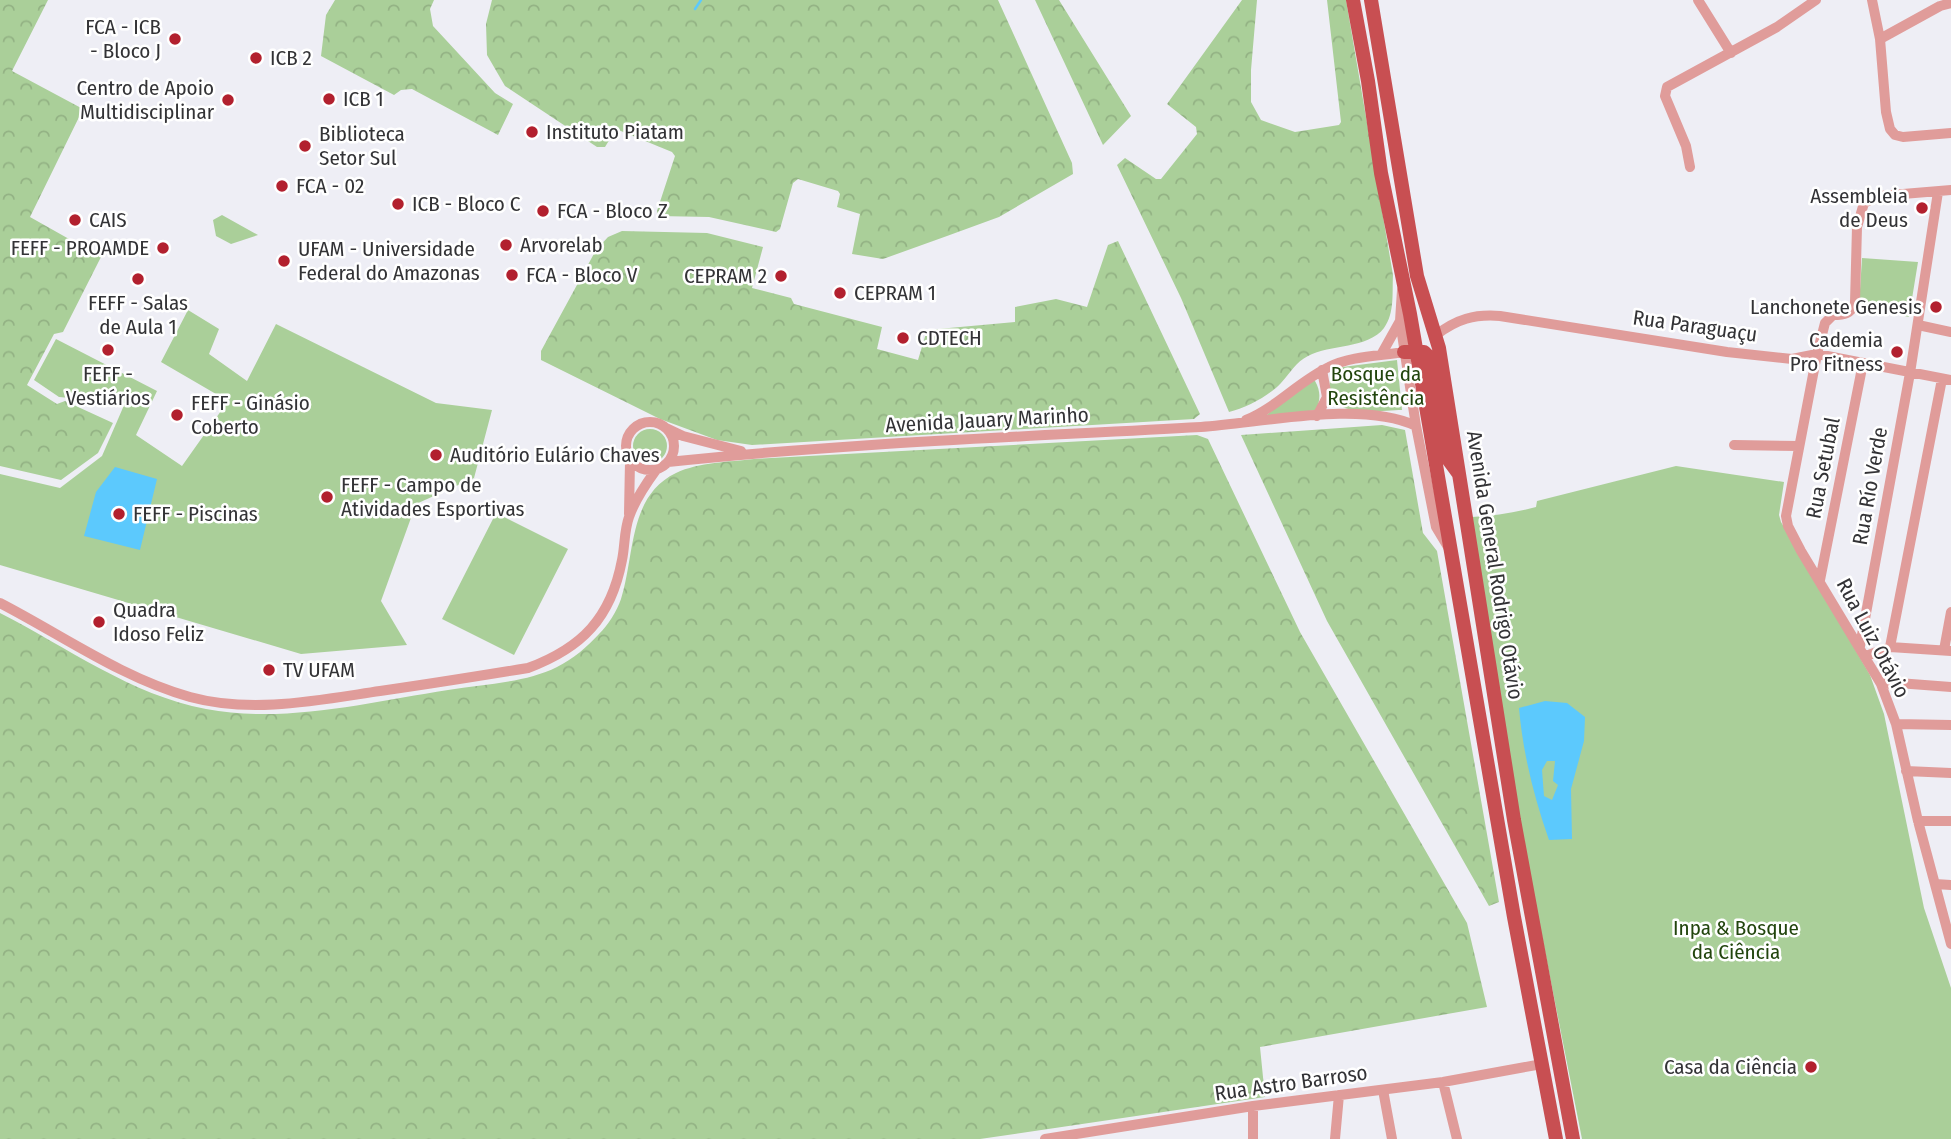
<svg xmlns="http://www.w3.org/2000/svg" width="1951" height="1139" font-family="'Fira Sans Condensed',sans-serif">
	<defs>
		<pattern id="forest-crowns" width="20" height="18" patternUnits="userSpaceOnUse" patternTransform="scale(1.75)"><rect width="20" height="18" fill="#aacf99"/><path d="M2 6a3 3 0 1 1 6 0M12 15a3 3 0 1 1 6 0" fill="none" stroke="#93b284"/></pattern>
	</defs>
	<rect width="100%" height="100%" fill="#eeeef5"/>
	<path fill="#aacf99" d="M222 215 258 235 231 244 216 236 213 220Z
		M1862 258 1918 262 1909 317 1859 306Z
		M188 310 219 329 209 354 247 381 276 324 436 403 492 410 474 478 416 504 381 601 407 645 301 654 0 565V474L60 488 102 456 125 403 59 397 34 380 56 339 157 391 136 435 182 466 228 401 161 362Z
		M1397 360 1402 410C1381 410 1340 419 1331 394 1328 384 1330 377 1335 368Z
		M1309 381H1315C1321 392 1320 398 1317 410L1264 417Z
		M633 446a17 17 0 1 1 34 0a17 17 0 1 1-34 0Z
		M1676 466 1784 482 1779 515 1781 522 1870 675 1884 714 1924 908 1951 988V1139H1582L1523 840 1472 517C1494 516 1514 513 1536 507L1537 501Z
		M496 513 568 549 514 655 442 619Z"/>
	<path fill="url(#forest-crowns)" d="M0 0H48L12 71 83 109 30 217 101 257 63 332 54 334 27 385 57 404 65 401 113 423 98 453 61 480 0 466Z
		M335 0H434L430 9 433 26 495 93 513 104 498 135 412 89 401 90 394 95 321 56 326 15Z
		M492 0H998L1072 163 1073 174 999 217 947 236 883 259 852 254 860 214 837 207 840 194 838 191 798 179 793 183 780 229 776 232 709 217 658 216 657 211 675 156 672 152 616 129 605 147H597L505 86 487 55 486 24Z
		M1035 0H1059L1131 116 1103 145Z
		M1242 0H1257L1251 70V102L1261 120 1295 132 1339 125 1341 122 1327 0H1346L1393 275C1392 292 1395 313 1384 328 1368 349 1330 344 1308 356 1296 362 1290 373 1281 383 1269 396 1246 408 1229 412L1181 298 1117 165 1125 158 1156 179H1161L1197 134 1196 127 1167 104Z
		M622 231 707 233 763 247 752 288 791 298 794 304 882 327 877 349 918 360 927 330 1015 322V307L1056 299 1087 307 1108 245 1118 241 1200 414 1194 419 752 445 717 440 660 419 541 360V351L596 250 608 237Z
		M1382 425 1405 430 1423 533 1437 551 1499 902 1489 906 1327 621 1241 435Z
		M1197 435 1208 439 1300 632 1467 923 1487 1007 1260 1047 1265 1097 980 1139H0V613C67 647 131 695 206 709 286 724 370 702 448 690 484 684 525 683 557 667 573 659 587 647 599 634 608 625 617 611 621 599 635 555 628 496 676 473 699 462 730 462 754 459Z"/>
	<path fill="#5cc9fd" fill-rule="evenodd" d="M115 467 157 479 140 550 84 536 96 492Z
		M1545 701 1567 703 1585 717 1584 741 1571 789 1572 839 1549 840C1534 797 1523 754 1519 708ZM1547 761H1555L1553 781 1558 785 1552 800 1544 796 1542 770Z"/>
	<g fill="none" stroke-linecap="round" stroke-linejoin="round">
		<path stroke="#5cc9fd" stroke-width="2.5" d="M695 9 701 0"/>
		<path stroke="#e09c9a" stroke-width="10" d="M1698 0 1731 53
			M1872 0 1880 39 1886 112 1890 129 1895 135 1903 137 1951 133
			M1880 39 1940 6 1951 3
			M1690 167 1686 146 1665 96 1667 87 1777 27 1816 0
			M1951 190 1879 196 1864 203 1857 227 1855 303C1851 314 1844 315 1833 315L1825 323 1817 354 1786 516 1788 526 1801 551 1881 684 1896 724 1918 821 1951 944
			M1402 290 1400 321 1416 426 1436 527 1448 547
			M1918 325 1951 332
			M1436 335C1457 319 1474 314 1500 316L1727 352 1792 359 1817 354 1951 380
			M1381 355 1400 321
			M1317 416 1327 397 1322 370
			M1246 420C1276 408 1299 381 1329 367 1351 356 1380 356 1404 352
			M626 446a24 24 0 1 1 48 0a24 24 0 1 1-48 0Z
			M666 428 683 436 741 451
			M1734 445 1799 446
			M668 462C845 443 1023 437 1201 427 1262 423 1361 400 1416 426
			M629 514 630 461
			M1820 580 1863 363
			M0 603C62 635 122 678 190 697 252 714 319 700 380 691 430 684 479 676 528 668 582 648 611 618 622 560 625 546 624 531 629 517 635 500 645 485 656 470
			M1860 646 1910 373 1938 192
			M1890 647 1942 379
			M1944 650 1951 612
			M1866 656 1890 647 1951 651
			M1881 684 1898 683 1951 687
			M1896 724 1951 725
			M1906 771 1951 773
			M1918 821H1951
			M1935 884 1951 885
			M1443 1082 1457 1139
			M1383 1090 1392 1139
			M1253 1106V1139
			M1045 1139 1253 1106 1443 1082 1542 1064
			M1335 1139 1339 1095"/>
		<path stroke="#c84f52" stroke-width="14" d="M1353 0 1368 81 1381 173 1410 314 1514 917 1556 1139
			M1371 0 1417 276 1439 348 1514 820 1573 1139
			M1404 352H1424L1429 357 1445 451 1448 459 1459 474"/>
	</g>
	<g fill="#b2202e" stroke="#fff" stroke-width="2.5">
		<circle cx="175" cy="39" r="7"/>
		<circle cx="256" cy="58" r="7"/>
		<circle cx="329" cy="99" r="7"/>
		<circle cx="228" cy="100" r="7"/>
		<circle cx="532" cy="132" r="7"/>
		<circle cx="305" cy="146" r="7"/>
		<circle cx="282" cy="186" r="7"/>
		<circle cx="398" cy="204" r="7"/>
		<circle cx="1922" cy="208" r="7"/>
		<circle cx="543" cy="211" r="7"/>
		<circle cx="75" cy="220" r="7"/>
		<circle cx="506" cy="245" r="7"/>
		<circle cx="163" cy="248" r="7"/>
		<circle cx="284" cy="261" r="7"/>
		<circle cx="512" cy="275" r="7"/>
		<circle cx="781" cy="276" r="7"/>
		<circle cx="138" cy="279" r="7"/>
		<circle cx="840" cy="293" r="7"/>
		<circle cx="1936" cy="307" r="7"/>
		<circle cx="903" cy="338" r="7"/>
		<circle cx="108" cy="350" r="7"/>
		<circle cx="1897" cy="352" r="7"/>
		<circle cx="177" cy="415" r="7"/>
		<circle cx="436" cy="455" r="7"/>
		<circle cx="327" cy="497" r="7"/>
		<circle cx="119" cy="514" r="7"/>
		<circle cx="99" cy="622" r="7"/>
		<circle cx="269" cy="670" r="7"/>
		<circle cx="1811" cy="1067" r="7"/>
	</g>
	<g text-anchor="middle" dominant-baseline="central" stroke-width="5" stroke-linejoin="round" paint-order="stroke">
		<g font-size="21" fill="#333336" stroke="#fff" text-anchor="start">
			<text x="161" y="27" text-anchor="end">FCA - ICB<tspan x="161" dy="24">- Bloco J</tspan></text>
			<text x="270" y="58">ICB 2</text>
			<text x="214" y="88" text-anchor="end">Centro de Apoio<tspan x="214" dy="24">Multidisciplinar</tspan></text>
			<text x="343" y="99">ICB 1</text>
			<text x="546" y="132">Instituto Piatam</text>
			<text x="319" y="134">Biblioteca<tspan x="319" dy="24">Setor Sul</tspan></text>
			<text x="296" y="186">FCA - 02</text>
			<text x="1908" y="196" text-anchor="end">Assembleia<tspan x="1908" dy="24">de Deus</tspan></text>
			<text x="412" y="204">ICB - Bloco C</text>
			<text x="557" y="211">FCA - Bloco Z</text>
			<text x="89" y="220">CAIS</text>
			<text x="520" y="245">Arvorelab</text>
			<text x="149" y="248" text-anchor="end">FEFF - PROAMDE</text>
			<text x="298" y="249">UFAM - Universidade<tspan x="298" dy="24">Federal do Amazonas</tspan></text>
			<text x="526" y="275">FCA - Bloco V</text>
			<text x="767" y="276" text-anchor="end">CEPRAM 2</text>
			<text x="854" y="293">CEPRAM 1</text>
			<text x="138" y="303" text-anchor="middle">FEFF - Salas<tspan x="138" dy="24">de Aula 1</tspan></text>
			<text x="1922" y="307" text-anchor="end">Lanchonete Genesis</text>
			<text x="917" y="338">CDTECH</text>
			<text x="1883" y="340" text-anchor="end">Cademia<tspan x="1883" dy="24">Pro Fitness</tspan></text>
			<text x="108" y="374" text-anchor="middle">FEFF -<tspan x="108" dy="24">Vestiários</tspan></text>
			<text x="191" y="403">FEFF - Ginásio<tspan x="191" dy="24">Coberto</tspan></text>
			<text x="450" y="455">Auditório Eulário Chaves</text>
			<text x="341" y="485">FEFF - Campo de<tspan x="341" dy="24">Atividades Esportivas</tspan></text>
			<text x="133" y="514">FEFF - Piscinas</text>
			<text x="113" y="610">Quadra<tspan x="113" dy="24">Idoso Feliz</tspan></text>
			<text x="283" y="670">TV UFAM</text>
			<text x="1797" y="1067" text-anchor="end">Casa da Ciência</text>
		</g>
		<g font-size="21" fill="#333336" stroke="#fff">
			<text transform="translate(1695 326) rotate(8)">Rua Paraguaçu</text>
			<text transform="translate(987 420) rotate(-3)">Avenida Jauary Marinho</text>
			<text transform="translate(1823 468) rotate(-79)">Rua Setubal</text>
			<text transform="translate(1870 486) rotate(-80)">Rua Río Verde</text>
			<text transform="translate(1495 565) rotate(81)">Avenida General Rodrigo Otávio</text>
			<text transform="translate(1873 638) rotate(62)">Rua Luiz Otávio</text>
			<text transform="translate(1291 1083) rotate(-8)">Rua Astro Barroso</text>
		</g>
		<g font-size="21" fill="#22450d" stroke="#fff">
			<text x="1376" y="374">Bosque da<tspan x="1376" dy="24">Resistência</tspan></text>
			<text x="1736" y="928">Inpa &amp; Bosque<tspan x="1736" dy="24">da Ciência</tspan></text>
		</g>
	</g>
</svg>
